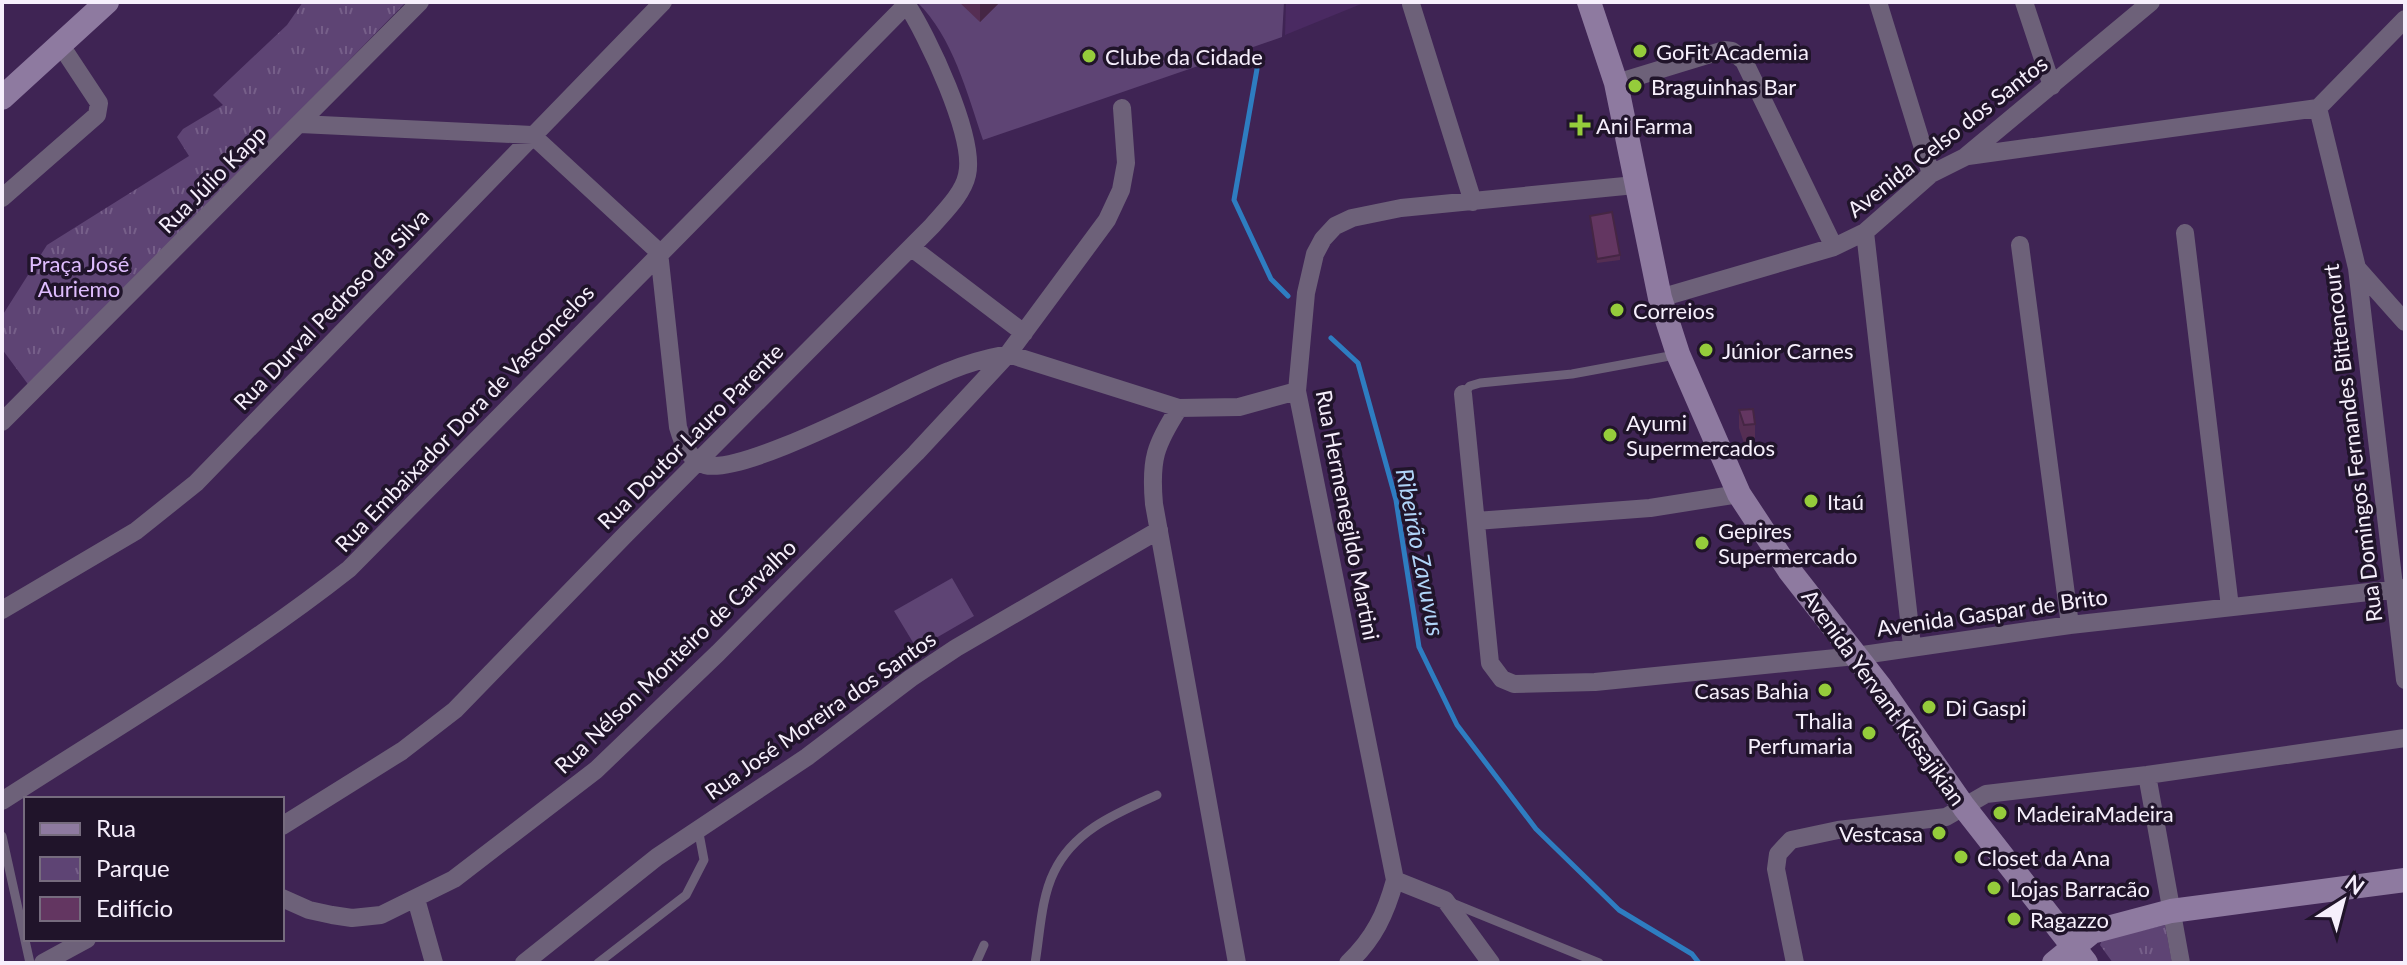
<svg xmlns="http://www.w3.org/2000/svg" width="2407" height="965" font-family="Lato,sans-serif">
	<defs>
		<pattern id="park-tufts" width="24" height="20" patternUnits="userSpaceOnUse" patternTransform="scale(2)"><rect width="24" height="20" fill="#5e4474"/><path d="M3 7l-1-3M5 7V3M7 7l1-3M15 17l-1-3M17 17v-4M19 17l1-3" fill="none" stroke="#765f89"/></pattern>
	</defs>
	<rect width="100%" height="100%" fill="#3f2454"/>
	<path fill="#4a2a62" d="M1286 2H1366L1285 35Z"/>
	<path fill="url(#park-tufts)" d="M303 2H406L30 387 2 349V316L47 245 189 156 177 137 183 129 223 105 213 95 287 25Z
		M2165 925 2172 963H2113L2100 945 2102 940Z"/>
	<path fill="#5e4474" d="M917 2H1284L1282 37 983 140C967 93 953 37 917 2Z
		M952 578 974 616 917 649 894 611Z"/>
	<g fill="none" stroke-linecap="round" stroke-linejoin="round">
		<path stroke="#2e7dc1" stroke-width="5" d="M1257 69 1234 200 1271 279 1288 296
			M1331 338 1358 363 1396 500 1419 647 1457 725 1536 829 1619 910 1692 954 1699 963"/>
		<path stroke="#6d6179" stroke-width="9" d="M1463 394 1470 386 1480 383 1572 374 1675 355
			M2 836 30 963
			M1452 903 1599 963
			M598 963 686 895 704 860 698 828
			M976 963 984 945
			M1035 963C1040 934 1041 898 1054 872 1074 830 1117 813 1157 795"/>
		<path stroke="#6d6179" stroke-width="18" d="M1878 2 1931 174
			M2024 2 2052 86
			M1411 4 1473 202
			M1616 83 1724 50 1732 51 1744 61 1834 247
			M2318 108 2357 268 2405 680
			M300 124 532 135 659 252 678 427C682 441 689 461 705 465 745 476 903 389 949 371 968 363 987 358 1008 354L1179 408 1239 407 1297 391
			M1968 156 2318 108 2405 19
			M2 198 97 115 99 103 60 44
			M1865 232 1912 646
			M2185 233 2230 607
			M2020 245 2070 625
			M912 248 1024 333
			M2357 268 2405 322
			M1660 298 1834 247 1865 232 1931 174 1965 157 2151 2
			M1463 394 1490 663 1502 679 1514 684 1595 682 1856 656 2070 625 2405 588
			M1179 408C1155 445 1150 460 1154 504L1237 963
			M2 422 420 2
			M1476 521 1650 508 1739 494
			M2 610 136 531 196 483 663 2
			M2147 775 2181 963
			M2 801C118 726 240 655 349 569L907 4
			M282 826 402 751 455 710 626 534 932 226C944 212 963 194 967 175 976 138 927 34 905 2
			M1395 880 1445 900 1491 963
			M282 898 309 910 332 915 352 918 381 915 454 879 596 770 718 653 916 453 1008 354 1107 220 1121 190 1126 163 1122 108
			M416 899 434 963
			M43 963 87 939
			M524 963 657 857 807 757 911 678 956 648 1159 530
			M1348 963C1374 939 1386 913 1395 880L1297 391 1306 293 1315 254 1323 239 1335 226 1352 218 1401 208 1635 185
			M1795 963 1776 869 1778 854 1791 840 1838 830 1946 817 1986 794 2147 775 2405 738"/>
		<path stroke="#8e7aa0" stroke-width="24" d="M1589 2 1616 83 1660 298 1678 354 1739 494 1789 570 1881 688 1964 807 2086 963
			M2 98 107 2
			M2054 963 2092 932 2171 911 2405 880"/>
	</g>
	<path fill="#552e53" d="M959 2H1000L980 22Z
		M1590 216 1620 255V260L1597 263Z
		M1739 410 1755 424V441L1744 443 1739 428Z"/>
	<path fill="#452644" d="M982 2H1000L980 22V4Z"/>
	<path fill="#633661" stroke="#452644" stroke-width="2" d="M1612 212 1620 255 1597 259 1590 216Z
		M1753 409 1755 424 1744 425 1739 410Z"/>
	<g fill="#95cc3b" stroke="#20142a" stroke-width="3">
		<circle cx="1640" cy="51" r="8"/>
		<circle cx="1089" cy="56" r="8"/>
		<circle cx="1635" cy="86" r="8"/>
		<path d="M1576 113h8v8h8v8h-8v8h-8v-8h-8v-8h8z"/>
		<circle cx="1617" cy="310" r="8"/>
		<circle cx="1706" cy="350" r="8"/>
		<circle cx="1610" cy="435" r="8"/>
		<circle cx="1811" cy="501" r="8"/>
		<circle cx="1702" cy="543" r="8"/>
		<circle cx="1825" cy="690" r="8"/>
		<circle cx="1929" cy="707" r="8"/>
		<circle cx="1869" cy="733" r="8"/>
		<circle cx="2000" cy="813" r="8"/>
		<circle cx="1939" cy="833" r="8"/>
		<circle cx="1961" cy="857" r="8"/>
		<circle cx="1994" cy="888" r="8"/>
		<circle cx="2014" cy="919" r="8"/>
	</g>
	<g text-anchor="middle" dominant-baseline="central" stroke-width="7" stroke-linejoin="round" paint-order="stroke">
		<g font-size="22" fill="#f6effc" stroke="#20142a" text-anchor="start">
			<text x="1656" y="51">GoFit Academia</text>
			<text x="1105" y="56">Clube da Cidade</text>
			<text x="1651" y="86">Braguinhas Bar</text>
			<text x="1596" y="125">Ani Farma</text>
			<text x="1633" y="310">Correios</text>
			<text x="1722" y="350">Júnior Carnes</text>
			<text x="1626" y="422">Ayumi<tspan x="1626" dy="25">Supermercados</tspan></text>
			<text x="1827" y="501">Itaú</text>
			<text x="1718" y="530">Gepires<tspan x="1718" dy="25">Supermercado</tspan></text>
			<text x="1809" y="690" text-anchor="end">Casas Bahia</text>
			<text x="1945" y="707">Di Gaspi</text>
			<text x="1853" y="720" text-anchor="end">Thalia<tspan x="1853" dy="25">Perfumaria</tspan></text>
			<text x="2016" y="813">MadeiraMadeira</text>
			<text x="1923" y="833" text-anchor="end">Vestcasa</text>
			<text x="1977" y="857">Closet da Ana</text>
			<text x="2010" y="888">Lojas Barracão</text>
			<text x="2030" y="919">Ragazzo</text>
		</g>
		<g font-size="22" fill="#f6effc" stroke="#20142a">
			<text transform="translate(1947 136) rotate(-38)">Avenida Celso dos Santos</text>
			<text transform="translate(212 179) rotate(-45)">Rua Júlio Kapp</text>
			<text transform="translate(331 309) rotate(-46)">Rua Durval Pedroso da Silva</text>
			<text transform="translate(464 418) rotate(-46)">Rua Embaixador Dora de Vasconcelos</text>
			<text transform="translate(690 436) rotate(-45)">Rua Doutor Lauro Parente</text>
			<text transform="translate(2352 443) rotate(-97)">Rua Domingos Fernandes Bittencourt</text>
			<text transform="translate(1348 515) rotate(79)">Rua Hermenegildo Martini</text>
			<text transform="translate(1992 612) rotate(-8)">Avenida Gaspar de Brito</text>
			<text transform="translate(675 656) rotate(-44)">Rua Nélson Monteiro de Carvalho</text>
			<text transform="translate(1884 697) rotate(54)">Avenida Yervant Kissajikian</text>
			<text transform="translate(820 715) rotate(-35)">Rua José Moreira dos Santos</text>
		</g>
		<g font-size="22" fill="#dfbdfe" stroke="#20142a">
			<text x="79" y="263">Praça José<tspan x="79" dy="25">Auriemo</tspan></text>
		</g>
		<g font-size="24" font-style="italic" fill="#b0d4f8" stroke="#20142a">
			<text transform="translate(1421 552) rotate(79)">Ribeirão Zavuvus</text>
		</g>
	</g>
	<rect width="2407" height="965" fill="none" stroke="#f6effc" stroke-width="8"/>
	<rect x="24" y="797" width="260" height="144" fill="#20142a" stroke="#766c7e" stroke-width="2"/>
	<rect x="40" y="823" width="40" height="12" fill="#8e7aa0" stroke="#766c7e" stroke-width="2"/>
	<text x="96" y="837" font-size="24" fill="#f6effc">Rua</text>
	<rect x="40" y="857" width="40" height="24" fill="url(#park-tufts)" stroke="#766c7e" stroke-width="2"/>
	<text x="96" y="877" font-size="24" fill="#f6effc">Parque</text>
	<rect x="40" y="897" width="40" height="24" fill="#633661" stroke="#766c7e" stroke-width="2"/>
	<text x="96" y="917" font-size="24" fill="#f6effc">Edifício</text>
	<g transform="translate(2343 901) rotate(36)" stroke="#20142a" stroke-width="6" paint-order="stroke">
	<path d="M0-6L14 30L0 20L-14 30Z" fill="#f6effc"/>
	<text y="-12" font-size="22" font-weight="bold" text-anchor="middle" fill="#f6effc">N</text>
	</g>
</svg>
